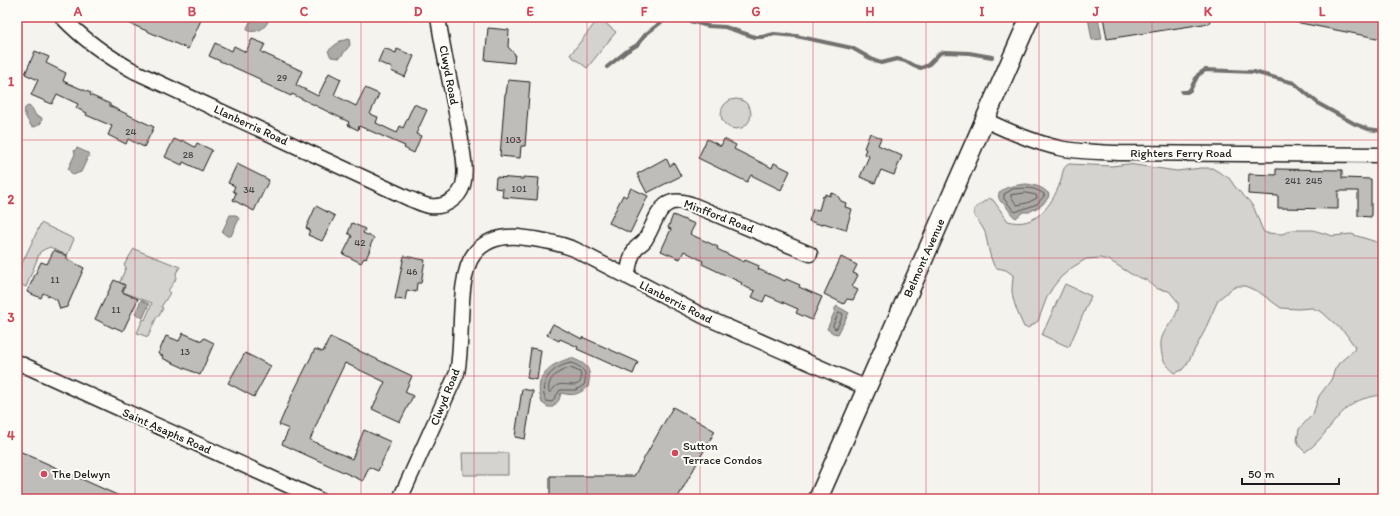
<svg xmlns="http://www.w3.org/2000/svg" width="1400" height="516" viewBox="0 0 1400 516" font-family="Itim,sans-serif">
<rect width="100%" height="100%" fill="#f4f3ee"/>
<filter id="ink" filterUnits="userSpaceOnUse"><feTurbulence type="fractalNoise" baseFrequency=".025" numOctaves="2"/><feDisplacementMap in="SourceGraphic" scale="8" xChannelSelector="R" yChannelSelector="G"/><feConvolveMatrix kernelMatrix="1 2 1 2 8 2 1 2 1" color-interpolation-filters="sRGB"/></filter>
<g filter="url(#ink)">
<path fill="#d4d3cf" stroke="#787876" d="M599 18 616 32 587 68 570 55Z
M721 114a15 15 0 1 1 30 0a15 15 0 1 1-30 0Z
M1069 164 1112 166 1128 164 1177 171 1201 168H1212L1229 178 1236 188 1249 201 1254 208 1263 231 1266 233 1282 234 1292 230H1313L1333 236 1351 234 1383 244V394C1374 397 1365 397 1356 402 1334 414 1325 440 1305 452L1300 447 1297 440 1299 429 1313 414 1319 396 1331 380 1335 369 1339 363 1354 350 1355 347 1346 334 1322 312 1312 308 1298 309 1281 308 1259 292 1245 286H1237L1230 290 1218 300 1204 332 1187 364 1182 370 1175 373C1165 364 1162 361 1161 347 1159 328 1181 319 1178 302L1169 291 1158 289 1146 280 1131 274 1109 260 1100 258 1086 259 1073 267 1061 277 1053 287 1047 297 1038 321 1028 328 1024 327C1019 316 1013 303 1012 291 1012 285 1013 281 1013 275L1006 270 997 268 994 266 990 255 985 232 981 225 974 216V209L986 200 989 198 993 200 1008 221C1035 229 1052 205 1060 183 1063 176 1061 168 1069 164Z
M41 223 74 239 67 256 50 247 45 249 40 252 26 287 17 283V274Z
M134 249 180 267 176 273C178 280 171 285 168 291L170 293 161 307 163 308 159 316H157L148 337 137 333 143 319 145 320 152 303 123 292 125 287 119 284 126 267 124 265Z
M1065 284 1091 296 1069 347 1042 335Z
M462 453H508V475H463Z"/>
<path fill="#abaaa6" stroke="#72716f" d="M258 17H270C266 28 259 33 248 31L247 28 250 22Z
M1088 17H1098L1102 39 1092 40Z
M349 39 350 45 340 58 331 57 328 51 340 41Z
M28 106 32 108 36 116 41 117 42 119 41 123 35 127 31 126C28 120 23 115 25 108Z
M77 148 88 153 89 155 81 172 73 175 68 169 75 154 74 151Z
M1026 184C1035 185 1043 187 1049 194L1048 198 1042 205 1029 212H1023L1016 218C1011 215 1009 210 1006 206 1005 204 1003 203 1001 202 990 187 1019 185 1026 184Z
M230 215H236L239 219 231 236H227L222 232Z
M141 300 149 304 143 318 135 314Z
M837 306 849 313 838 334 833 333 827 329 835 311V308Z
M571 358C588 364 592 369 588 387 577 395 574 396 561 393L559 400 553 407H548L542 403C533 377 547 365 571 358Z"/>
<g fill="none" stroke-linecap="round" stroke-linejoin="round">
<path stroke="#555553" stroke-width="1" d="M1026 188C1033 188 1038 190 1044 194V196L1037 204 1015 212 1004 199V194L1013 189Z
M1026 193 1036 195 1037 198 1027 203 1017 205 1011 197V195Z
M839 313H842L843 315 837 328 835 329 833 326Z
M571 363C583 367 588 372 584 385L576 390H560L552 402 546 401C537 382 553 366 571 363Z
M571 368 580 372C586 392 565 382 558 385 554 387 553 389 551 392H549C546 379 559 370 571 368Z"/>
<path stroke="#72716f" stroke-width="4" d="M607 67 627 51 637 45 646 34 664 20 679 18 708 26 725 27 755 37H762L774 34 796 36 852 48 875 61 881 63 897 59 905 61 914 66 921 68 928 65 940 53 945 52 969 53 992 57
M1182 92H1187L1190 90 1198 75 1205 70 1254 72 1294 83 1319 104 1355 124 1368 129 1383 131"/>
</g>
<path fill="#bebdba" stroke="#1c1c1c" d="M115 17H195L201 20 188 49Z
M1103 17H1209L1210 23 1107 39Z
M1295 17H1383L1382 39 1295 22Z
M488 28 509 30 508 47 515 54 514 63 485 60Z
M252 39 265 44 261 52 302 71 296 85 318 96 329 73 341 79 334 95 356 106 365 88 379 94 370 114 378 117 376 123 397 133 400 126 403 128 414 104 427 110 416 134 421 136 414 153 404 148 405 146 359 126 358 130 348 125 349 122 292 94 291 96 261 82 262 80 209 56 215 43 232 51 234 46 246 52Z
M384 48 396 53 397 49 414 56 405 77 391 71 392 68 378 62Z
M35 51 49 57 46 63 66 73 63 81 91 93 90 95 110 104V106L154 127 144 147 128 139 126 144 108 135 112 126 86 115 87 113 76 108 78 104 57 94 52 104 31 95 38 80 25 74Z
M508 80 530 82 525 146H521L520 158 500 156 505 94H506Z
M870 133 881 138 878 145 902 156 894 175 881 170 875 183 860 177 869 156 864 154 866 149 864 148Z
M174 139 181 142 182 140 195 147 197 143 212 150 202 171 183 162 182 165 165 157Z
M707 139 721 146 724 139 736 145 734 149 772 168 774 163 790 171 781 190 751 175 747 182 698 158Z
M666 158 670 166 674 163 681 176 647 193 637 174Z
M237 164 269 180 254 211 233 200 236 193 233 191 235 186 228 183Z
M1276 169 1342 170V178L1371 179V217L1358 216V191H1338V209L1278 208V196L1248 194 1249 174 1276 175Z
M496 177 523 179V177L539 178 537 200 502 197 503 189 495 188Z
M631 188 648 196 630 233 609 223 623 195 626 197Z
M831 193 837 195 841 201 846 203 845 207 852 209 846 230 823 223 822 225 809 221 813 209 819 210 823 196 825 197V194L830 196Z
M316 206 335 216 322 241 308 235 310 230 306 228Z
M673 215 695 224 690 234 718 247 717 249 744 262 745 260 759 266 758 269 785 281 786 279 800 285 799 287 822 297 812 320 796 313 798 309 773 298 766 295 763 302 752 297 755 291 741 285 742 283 702 264 703 261 684 251 680 259 661 251 671 229 668 228Z
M352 223 365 229 363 233 374 238 370 246 371 247 366 259 364 258 361 263 343 254 352 236 348 233Z
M54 250 67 256V259L84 268 67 307 60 309 57 300 43 293 41 298 27 292 41 262 47 264Z
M404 256 425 260 421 283H417L416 292 407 290 405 300 395 299Z
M841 257 857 265 853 273 858 275 852 287 858 290 853 300 847 299 844 304 824 294Z
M114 280 125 285 122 292 138 299 123 331 114 327 113 328 95 319Z
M553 324 582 339V337L638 362 633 374 577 349 578 347 560 339 559 341 547 335Z
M183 333 202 341 204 338 214 343 200 375 162 358 163 356 158 354 166 336 179 341Z
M330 337 412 376 405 392 413 396 400 422 372 409 385 382 345 363 323 409 310 440 352 459 364 430 391 442 378 471 369 467 363 481 282 444 289 429 279 425 292 395 315 349 323 352Z
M531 348 541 350 537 380 527 378Z
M245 353 271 366 254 397 228 383Z
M522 389 533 391 525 439 515 437Z
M673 407 715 431 677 499H550V476H634Z
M17 450 126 499H17Z"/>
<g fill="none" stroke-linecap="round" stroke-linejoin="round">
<defs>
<path id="minor" d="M62 17C84 40 108 57 136 72L410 199C416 201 423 205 430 206 444 208 459 199 463 185 467 171 463 154 461 140 454 98 444 58 438 17
M985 120C1010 132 1037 144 1064 149 1082 152 1100 152 1118 153L1383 155
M627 277C629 267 630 256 636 248 639 245 643 243 645 240 658 219 659 193 691 204L810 254
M17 362 318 499
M400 499 457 373C464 342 456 277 474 254 485 240 502 236 518 237 538 239 556 242 574 249L705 317 867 388"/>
<path id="major" d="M818 499 1030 17"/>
</defs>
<use href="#minor" stroke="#1c1c1c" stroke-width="17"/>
<use href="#major" stroke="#1c1c1c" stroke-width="21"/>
<use href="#minor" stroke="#fdfcf7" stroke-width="14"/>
<use href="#major" stroke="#fdfcf7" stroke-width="18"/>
</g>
</g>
<path fill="none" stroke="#d1495b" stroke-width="1" stroke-opacity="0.55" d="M135 17V499M248 17V499M361 17V499M474 17V499M587 17V499M700 17V499M813 17V499M926 17V499M1039 17V499M1152 17V499M1265 17V499M17 140H1383M17 258H1383M17 376H1383"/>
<g fill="#d1495b" stroke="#fdfcf7" stroke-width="1.5">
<circle cx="675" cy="453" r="4"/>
<circle cx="44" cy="474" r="4"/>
</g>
<g text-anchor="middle" stroke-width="4" stroke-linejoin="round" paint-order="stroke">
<g font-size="10" fill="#444">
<text x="282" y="81">29</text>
<text x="131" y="135">24</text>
<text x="513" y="143">103</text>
<text x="188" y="158">28</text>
<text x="1293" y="184">241</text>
<text x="1314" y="184">245</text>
<text x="519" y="192">101</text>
<text x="249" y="193">34</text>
<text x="360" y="246">42</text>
<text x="412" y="275">46</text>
<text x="55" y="283">11</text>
<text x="116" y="313">11</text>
<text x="185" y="355">13</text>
</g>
<g font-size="12" fill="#1c1c1c" stroke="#fdfcf7">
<text transform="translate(449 75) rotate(79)" y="4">Clwyd Road</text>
<text transform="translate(251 125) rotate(25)" y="4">Llanberris Road</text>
<text x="1181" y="157">Righters Ferry Road</text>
<text transform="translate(719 216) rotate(21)" y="4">Minfford Road</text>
<text transform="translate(924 258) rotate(-66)" y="4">Belmont Avenue</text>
<text transform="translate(676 302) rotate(27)" y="4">Llanberris Road</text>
<text transform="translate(445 397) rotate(-68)" y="4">Clwyd Road</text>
<text transform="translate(167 431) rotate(24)" y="4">Saint Asaphs Road</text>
</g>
<g font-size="12" fill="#1c1c1c" stroke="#fdfcf7" text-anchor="start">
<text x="683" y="450">Sutton<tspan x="683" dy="14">Terrace Condos</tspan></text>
<text x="52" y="478">The Delwyn</text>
</g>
</g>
<rect width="1400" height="516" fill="none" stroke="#fdfcf7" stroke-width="44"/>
<path d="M1242 478v6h97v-6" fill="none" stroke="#1c1c1c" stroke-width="2"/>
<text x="1248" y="478" font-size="12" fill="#1c1c1c" stroke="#fdfcf7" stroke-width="3" paint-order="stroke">50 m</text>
<rect x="22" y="22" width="1356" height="472" fill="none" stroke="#d1495b" stroke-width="1.5"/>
<g font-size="13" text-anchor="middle" font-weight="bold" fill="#d1495b">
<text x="78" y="16">A</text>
<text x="192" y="16">B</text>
<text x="304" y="16">C</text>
<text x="418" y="16">D</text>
<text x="530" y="16">E</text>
<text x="644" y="16">F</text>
<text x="756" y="16">G</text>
<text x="870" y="16">H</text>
<text x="982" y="16">I</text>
<text x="1096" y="16">J</text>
<text x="1208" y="16">K</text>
<text x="1322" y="16">L</text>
<text x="11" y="86">1</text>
<text x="11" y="204">2</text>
<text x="11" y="322">3</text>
<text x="11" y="440">4</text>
</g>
</svg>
